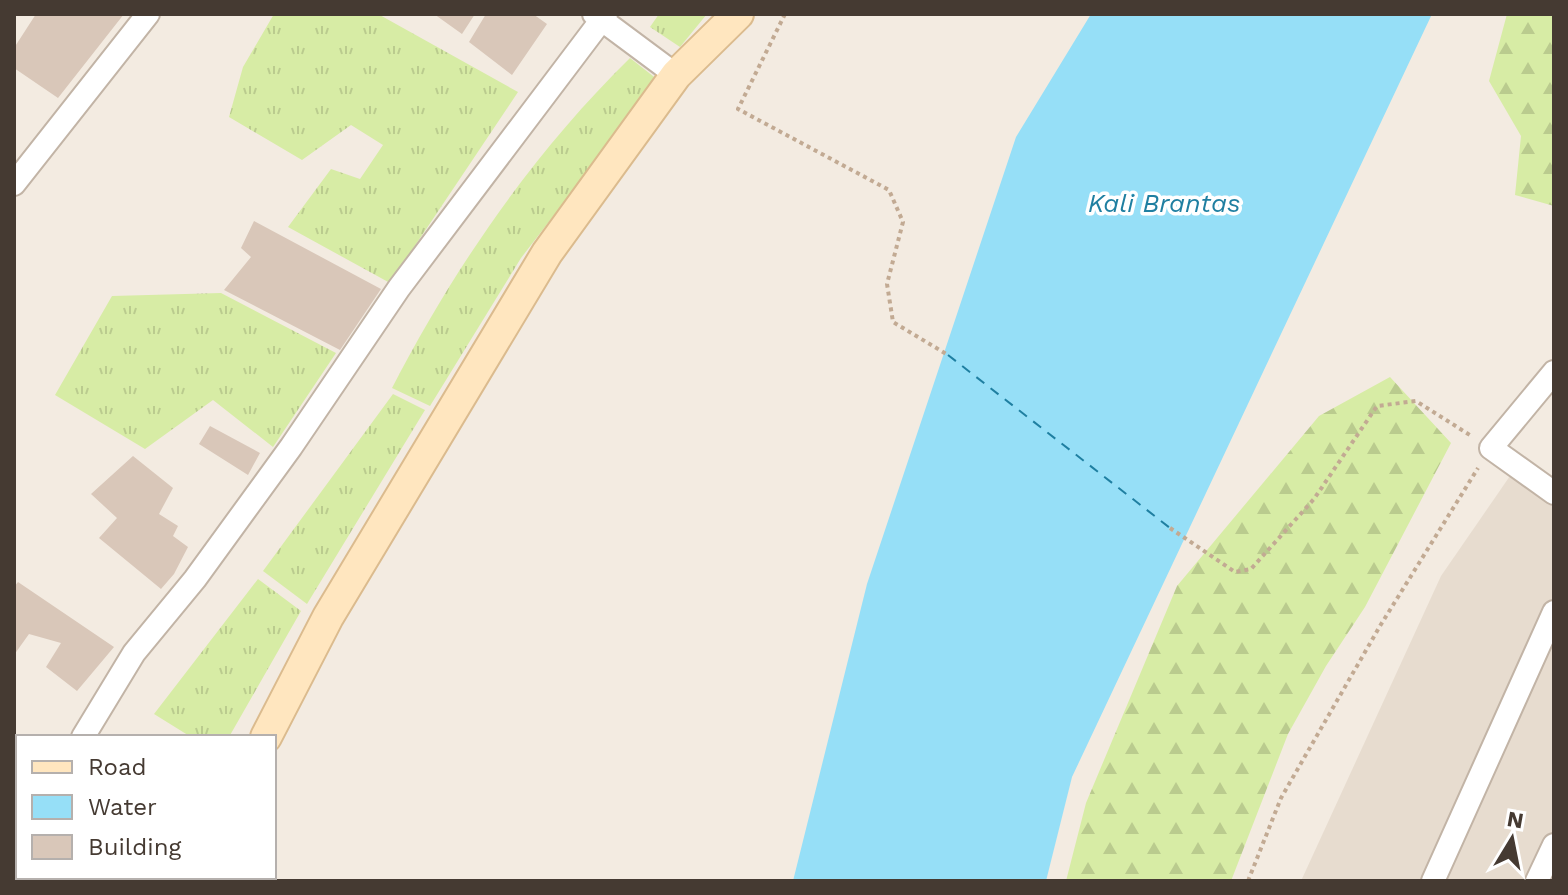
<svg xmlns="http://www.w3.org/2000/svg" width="1568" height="895" viewBox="0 0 1568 895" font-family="'Work Sans',sans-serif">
<defs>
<pattern id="grass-tufts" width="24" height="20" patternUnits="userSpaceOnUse" patternTransform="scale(2)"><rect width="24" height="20" fill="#d7eca5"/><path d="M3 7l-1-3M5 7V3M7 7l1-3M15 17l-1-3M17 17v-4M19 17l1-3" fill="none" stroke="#bacb8e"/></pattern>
<pattern id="forest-firs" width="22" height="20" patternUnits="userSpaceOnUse" patternTransform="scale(2)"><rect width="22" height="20" fill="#d7eca5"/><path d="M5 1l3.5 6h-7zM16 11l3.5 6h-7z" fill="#bacb8e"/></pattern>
</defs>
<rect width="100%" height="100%" fill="#f3ebe1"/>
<path fill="#e7dccf" d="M1521 460 1554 489V881H1301L1441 576Z"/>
<path fill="url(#grass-tufts)" d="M274 14H378L518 92 390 283 288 227 331 169 360 179 383 145 351 125 302 160 229 117 243 67Z
M659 14H707L680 47 650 27Z
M630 58 658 80 521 258 430 406 392 388C454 268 533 153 630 58Z
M221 293 336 353 273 447 213 400 145 449 55 395 112 296Z
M393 394 425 410 307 604 263 571Z
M258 579 301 611 229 737H191L154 714Z
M44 877H148L145 881H41Z"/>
<path fill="url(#forest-firs)" d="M1507 14H1554V206L1515 195 1521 136 1489 81Z
M1390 377 1451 443 1365 607 1326 666 1288 734 1231 881H1066L1086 803 1177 586 1319 416Z"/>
<path fill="#96dff7" d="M1091 14H1432L1072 777 1046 881H793L867 584 1016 137Z"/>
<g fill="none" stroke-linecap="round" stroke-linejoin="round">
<path stroke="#1f7fa1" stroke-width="2" stroke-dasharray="10 8" stroke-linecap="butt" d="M948 355 1170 528"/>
</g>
<path fill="#d9c7b9" d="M36 14H124L58 98 14 68V48Z
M434 14H475L462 34Z
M486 14H533L547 24 512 75 469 42Z
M254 221 381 289 340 350 224 290 251 257 241 248Z
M210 426 260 453 248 475 199 444Z
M133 456 173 488 159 514 178 526 173 536 188 547 174 574 161 589 99 538 117 518 91 494Z
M18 582 114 647 77 691 46 667 61 643 29 634 14 655V587Z"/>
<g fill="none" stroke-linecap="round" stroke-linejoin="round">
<defs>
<path id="street" d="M594 14 676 75
M14 184 148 14
M1554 372 1491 448 1554 493
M83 737 134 653 195 579 291 447 399 288 606 14
M14 838 18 833
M1433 881 1554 612
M1537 881 1554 845"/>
<path id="secondary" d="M266 737 328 617 547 253 676 75 738 14
M180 881 183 877"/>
</defs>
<use href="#street" stroke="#c2b4a6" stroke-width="26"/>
<use href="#secondary" stroke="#dbbb8e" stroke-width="34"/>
<path stroke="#c2aa93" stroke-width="4" stroke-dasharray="4 4" stroke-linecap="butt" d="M785 14 738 109 889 190 903 222 887 284 893 322 948 355
M1170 528 1235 572 1251 569 1314 499 1377 406 1416 401 1473 437
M1248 881 1281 798 1380 626 1478 468"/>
<use href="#street" stroke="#fff" stroke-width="22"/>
<use href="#secondary" stroke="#ffe6bf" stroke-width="30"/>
</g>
<g text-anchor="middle" stroke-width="7" stroke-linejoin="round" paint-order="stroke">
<g font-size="26" font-style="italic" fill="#1f7fa1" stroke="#fff">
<text x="1164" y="212">Kali Brantas</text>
</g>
</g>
<rect width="1568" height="895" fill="none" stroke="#453a32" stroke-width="32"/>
<rect x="16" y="735" width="260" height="144" fill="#ffffff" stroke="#b5b0ad" stroke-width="2"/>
<rect x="32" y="761" width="40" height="12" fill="#ffe6bf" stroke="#b5b0ad" stroke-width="2"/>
<text x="88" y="775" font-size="24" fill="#453a32">Road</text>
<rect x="32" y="795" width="40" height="24" fill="#96dff7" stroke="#b5b0ad" stroke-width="2"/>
<text x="88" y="815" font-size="24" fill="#453a32">Water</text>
<rect x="32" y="835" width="40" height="24" fill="#d9c7b9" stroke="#b5b0ad" stroke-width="2"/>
<text x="88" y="855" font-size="24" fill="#453a32">Building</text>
<g transform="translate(1512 839) rotate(10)" stroke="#ffffff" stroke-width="6" paint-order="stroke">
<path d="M0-6L14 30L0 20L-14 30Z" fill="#453a32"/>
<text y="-12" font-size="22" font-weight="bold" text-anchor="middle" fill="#453a32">N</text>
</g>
</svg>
